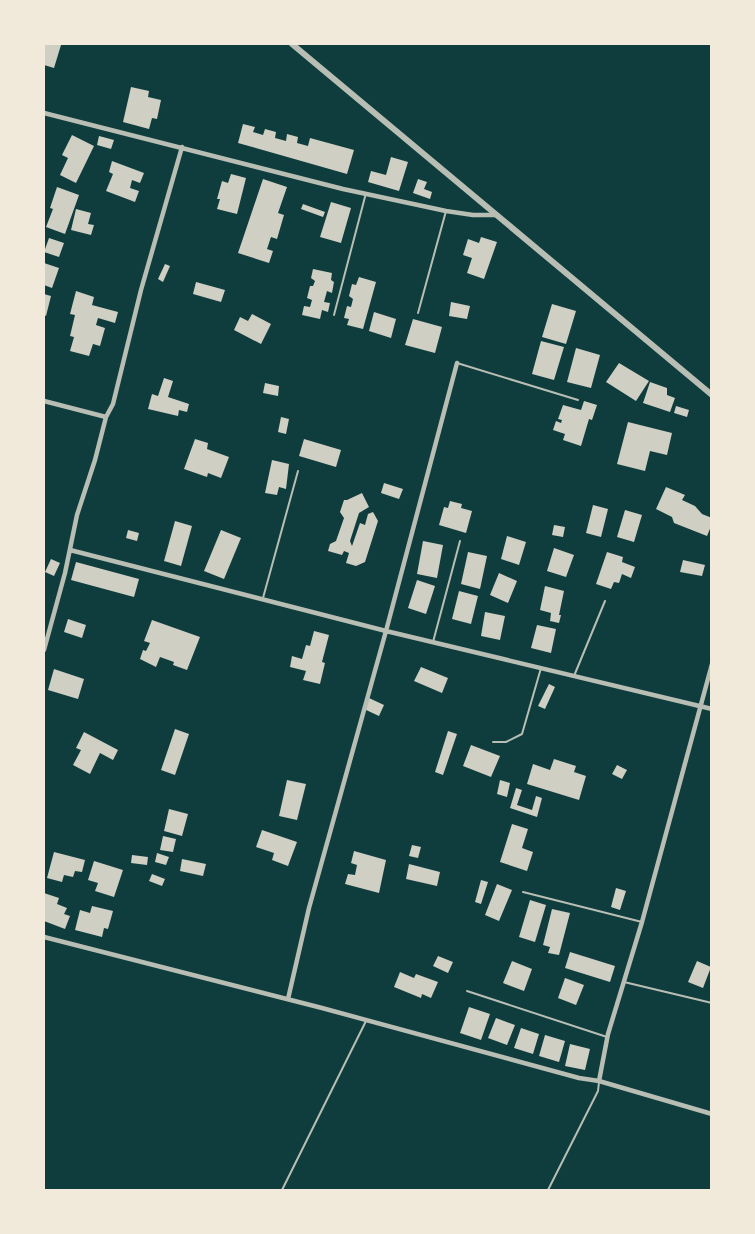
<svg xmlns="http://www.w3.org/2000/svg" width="755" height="1234" viewBox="0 0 755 1234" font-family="'Roboto Condensed',sans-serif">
<rect width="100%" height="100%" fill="#0f3d3e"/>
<path fill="#cfcfc3" d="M44 44 61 45 54 68 44 65Z
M131 87 149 91 148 97 161 100 157 119 152 118 149 129 123 122Z
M243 124 255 127 253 132 263 135 265 129 276 132 275 138 286 141 287 134 298 137 297 143 308 146 310 138 354 150 347 174 238 143Z
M72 135 94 146 76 183 60 175 68 158 62 155Z
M99 136 114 140 111 149 97 145Z
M391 157 408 162 399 191 368 182 371 171 386 175Z
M112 161 144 173 140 183 132 180 130 188 139 191 135 202 106 191 113 174 109 172Z
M231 174 246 178 237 214 217 209 220 199H217L222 181 228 183Z
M263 179 287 187 278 213 284 215 277 239 271 237 267 249 273 251 269 263 238 253Z
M418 179 427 182 424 189 432 192 430 199 413 193Z
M57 187 79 195 65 234 46 227 53 209 50 208Z
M331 202 351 208 341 243 320 237Z
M303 204 325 212 323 217 301 209Z
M76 209 91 213 88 224 94 225 91 235 71 230Z
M481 237 497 242 484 279 467 273 472 258 463 255 468 239 479 243Z
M49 238 64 243 59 257 44 252Z
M44 263 59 268 52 288 44 285Z
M165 264 170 266 163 282 158 279Z
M313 269 332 273 331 280 334 282 332 293 327 291 324 302 330 303 328 312 322 310 320 319 302 315 304 306 310 307 312 300 307 298 310 286H313L315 281 311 278Z
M359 277 376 282 363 329 347 325 349 319 344 318 347 306 351 307 353 299 349 296 352 284 356 285Z
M196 282 225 290 221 302 193 294Z
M76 291 94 297 92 305 118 312 115 323 98 318 96 325 105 328 100 346 93 344 89 356 70 351 74 337 70 336 75 315 70 314Z
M44 294 51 296 46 316 44 315Z
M451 302 470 306 467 319 449 316Z
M552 304 576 311 566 344 542 337Z
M374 312 396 319 391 338 369 331Z
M252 314 271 324 261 344 234 330 240 317 248 321Z
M413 319 442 327 435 353 405 345Z
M541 341 564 347 554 380 532 374Z
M576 348 600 355 591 388 567 382Z
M619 363 649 381 636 401 606 382Z
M164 378 173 381 168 397 189 404 187 412 179 410 178 416 148 409 152 394 158 396Z
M650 382 667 388V395L675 398 670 412 643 403Z
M265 383 279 386 278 396 263 393Z
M584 401 597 405 592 420 589 419 581 446 563 440 565 434 553 430 556 421 561 423 562 420 558 419 563 405 581 410Z
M676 406 689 410 687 417 674 413Z
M281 417 289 419 286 434 278 432Z
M628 422 672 433 667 455 650 451 645 471 617 464Z
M195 439 208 443 207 449 229 457 221 478 208 473 207 477 184 469Z
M304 439 341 450 336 467 299 456Z
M272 460 289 464 286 489 279 487 277 495 265 493Z
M384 483 403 489 399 499 381 493Z
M666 487 685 495 682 500 695 506 702 514 712 518V524L707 536 674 523 672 517 656 509Z
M362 493 369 507 359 513 350 541 352 546 360 523 365 525 368 514 373 512 378 521 365 562 356 566 346 563 349 553 344 551 342 555 328 551 330 544 336 541 344 518 340 512 344 500H347Z
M450 501 462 504 461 508 472 511 466 533 439 525 444 507 448 508Z
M593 505 608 509 601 537 586 533Z
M625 510 642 515 634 542 617 537Z
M175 521 192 526 181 566 164 561Z
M554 525 565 527 563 537 552 535Z
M128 530 139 533 137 541 126 538Z
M221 530 241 538 224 579 204 571Z
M507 536 526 542 519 565 501 559Z
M423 541 443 545 437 578 417 574Z
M554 548 574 555 566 577 547 571Z
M468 552 487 556 480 589 461 584Z
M607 552 623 557 622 562 635 567 631 578 622 574 619 583 614 582 611 589 596 584Z
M51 559 60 563 54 576 45 572Z
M683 560 705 565 702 576 680 572Z
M76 562 139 579 134 597 71 580Z
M499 573 517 581 508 603 490 595Z
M417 580 435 586 426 614 408 608Z
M545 586 564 591 559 615H561L559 623 550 621 551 613 540 610Z
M459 591 478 596 471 624 452 619Z
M485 612 505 616 500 640 481 636Z
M68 619 86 625 82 638 64 632Z
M152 620 200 637 187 670 173 665 174 662 160 657 156 667 140 659 143 650 146 651 150 643 144 641Z
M537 625 556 629 551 653 531 648Z
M314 631 329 635 322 662 325 663 320 684 303 680 306 671 290 667 292 656 302 659 306 645 310 646Z
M421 667 448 678 442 693 414 681Z
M54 669 84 679 78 699 48 690Z
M549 684 555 687 545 709 538 706Z
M369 698 384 705 379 716 364 709Z
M175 729 189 734 175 775 161 770Z
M448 731 457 734 443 775 435 772Z
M84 732 118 750 113 760 100 753 90 774 73 765 81 750 76 748Z
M471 745 500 756 491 777 463 766Z
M554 759 576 766 574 772 586 776 579 800 527 784 533 764 550 770Z
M617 765 627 770 622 779 612 774Z
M287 780 306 784 297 820 279 816Z
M500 780 510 783 507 797 497 794Z
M516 788 522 790 517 805 532 810 536 796 542 798 537 817 510 808Z
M169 809 188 814 182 836 164 831Z
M512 824 528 829 522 848 533 852 527 871 500 862Z
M262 830 297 842 288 866 272 860 274 853 256 847Z
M163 836 176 839 173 852 160 850Z
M412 845 421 847 418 858 409 856Z
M354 851 386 860 379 893 345 884 348 874 355 875 357 865 351 863Z
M54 852 85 860 82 872 75 871 73 877 64 875 62 882 47 878Z
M157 853 169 857 166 865 155 862Z
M132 855 148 857 147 865 131 863Z
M182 859 206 864 203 876 180 871Z
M94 861 123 870 114 897 95 891 98 883 88 880Z
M409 864 440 872 437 886 406 879Z
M152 874 165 879 162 886 149 881Z
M481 880 488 882 481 904 475 902Z
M497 884 512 890 499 921 485 915Z
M616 888 626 891 620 910 611 907Z
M44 893 59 898 57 904 67 908 64 914 70 916 65 929 44 921Z
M530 900 546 905 535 942 519 937Z
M92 906 113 911 108 929 104 928 102 937 75 930 80 910 90 913Z
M552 909 570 913 559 955 548 953 550 947 543 945Z
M570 952 615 966 610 982 565 968Z
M438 956 453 962 448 973 433 966Z
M512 961 532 969 524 991 503 983Z
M697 961 711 967 703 988 688 982Z
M400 972 414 978 416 974 438 982 431 998 422 994 421 998 394 987Z
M565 978 584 985 576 1005 558 998Z
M469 1007 490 1014 481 1040 460 1033Z
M496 1018 515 1025 507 1045 488 1038Z
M521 1028 539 1034 533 1054 514 1048Z
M545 1035 565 1041 559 1062 539 1056Z
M570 1044 590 1049 585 1070 565 1066Z"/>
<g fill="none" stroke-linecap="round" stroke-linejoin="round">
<path stroke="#b8beb3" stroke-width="2" d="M418 313 446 211
M334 315 366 193
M457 363 578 400
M263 598 298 471
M433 642 460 541
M574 676 605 601
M493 742H506L522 734 541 668
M523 892 642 922
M624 982 712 1003
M467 991 607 1037
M282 1190 366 1021
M548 1190 598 1091 599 1082"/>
<path stroke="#b8beb3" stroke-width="4.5" d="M44 113 343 189 446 211 473 215H495
M44 401 106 417
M70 550 386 631 712 709
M44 650 65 573 77 515 95 460 106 417 113 404 141 290 182 147
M44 937 322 1008 579 1078 599 1081 608 1034 642 922 712 664
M288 999 309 908 386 631 457 363
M599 1081 712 1114"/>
<path stroke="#b8beb3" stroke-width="6" d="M292 44 712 395"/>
</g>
<rect width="755" height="1234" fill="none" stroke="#f1e9da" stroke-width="90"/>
</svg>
